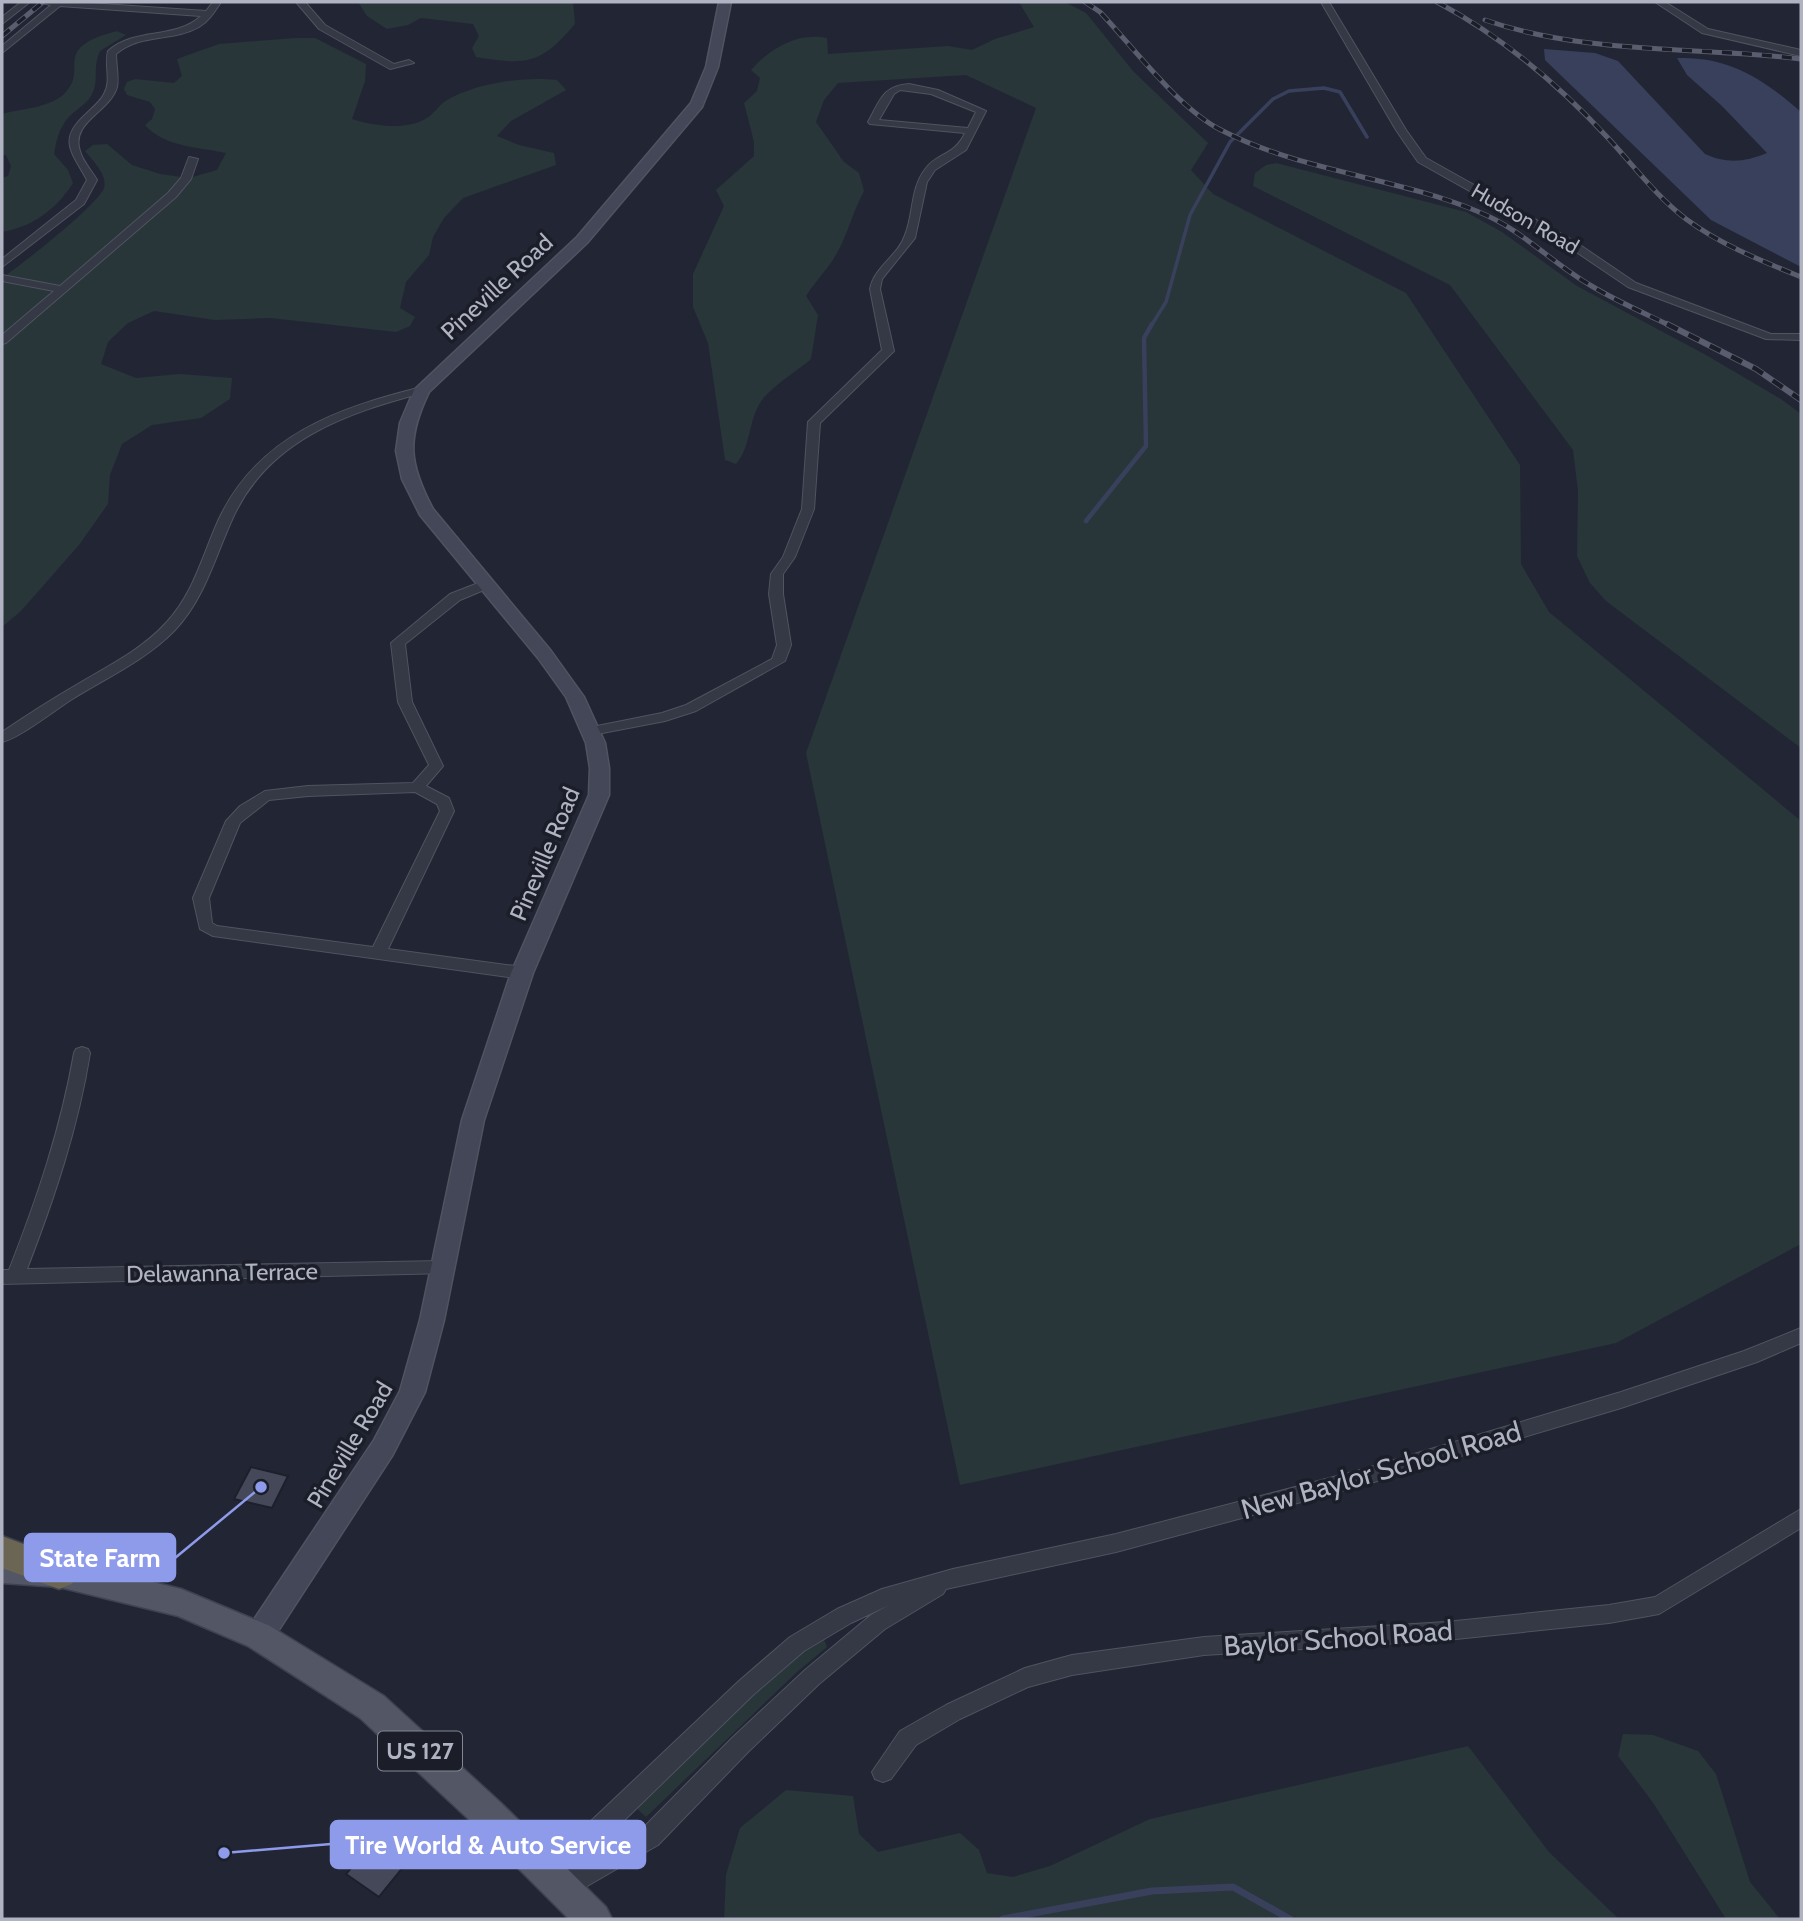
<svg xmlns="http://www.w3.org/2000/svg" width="1803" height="1921" viewBox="0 0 1803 1921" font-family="Cabin,sans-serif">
<rect width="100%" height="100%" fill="#222634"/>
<path fill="#283539" d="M358 2H573L575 24C540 65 527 65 476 57L472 48 479 36 473 24 421 18 408 25 387 29 367 16Z
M1019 2H1065L1086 13 1133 71 1208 143 1191 170 1213 194 1406 293 1520 465 1521 564 1549 612 1801 821V1244L1616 1343 960 1485 806 753 1036 108 966 75 838 83 824 100 816 122 844 162 859 173 864 191C853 211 849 231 838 251 830 267 816 280 806 296L818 315 811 359C797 371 769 388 760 403 748 422 751 447 736 464L725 460 708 343 693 307V274L724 206 716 190 754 156V142L744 103 757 91 760 78 751 70C770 48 798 32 827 38L828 54 948 46 972 50 995 39 1034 27Z
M117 31 126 35 100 51C93 66 98 76 94 89 91 102 76 109 68 118 59 128 56 142 54 154L68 170 73 183C57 209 32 227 2 232V178L8 176 11 166 6 155H2V114C22 108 47 109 64 94 91 69 48 49 117 31Z
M295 38H315L366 64 365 81 352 119C374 126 406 131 427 118 434 114 439 105 447 100 476 83 525 76 557 80L566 90 511 121 497 136 519 145 554 153 556 165 463 198 444 218 433 237 429 255 406 282 400 308 415 317 410 326 396 332 271 318 215 320 154 311 128 323 108 342 101 364 136 378 180 374 232 378 230 399 201 418 152 425 122 444 110 475 108 504 79 545 21 611 2 627V278C20 266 98 205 104 188 108 175 93 161 85 151L93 145 107 144 132 165 160 174 189 178 217 170 226 153C198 147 164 147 145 125L152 119 155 109 150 102 127 95 124 89 127 82 135 79 174 83 182 76 177 59 219 44Z
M1276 163 1466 212 1502 232 1577 286 1706 355 1781 399 1801 414V748L1606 601 1590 583 1577 556 1578 491 1573 450 1450 285 1253 186 1255 173 1266 165Z
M823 1637 827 1647 797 1672 646 1817 635 1807 777 1671Z
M1623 1734 1653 1735 1698 1751 1716 1774 1750 1882 1780 1919H1726L1654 1804 1618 1756Z
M1468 1746 1549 1852 1619 1919H724L726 1875 740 1828 786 1790 853 1796 859 1834 878 1852 960 1833 979 1850 987 1873 1013 1877 1050 1866 1150 1819Z"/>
<path fill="#39405c" d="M1544 49 1595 53 1618 61 1705 154C1727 164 1745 162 1767 153L1722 106 1687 75 1677 58C1728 56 1764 79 1801 112V267L1711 220 1545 60Z"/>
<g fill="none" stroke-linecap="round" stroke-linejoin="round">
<path stroke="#39405c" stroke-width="3.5" d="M1151 326 1166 302 1190 215 1230 142 1273 99 1289 91 1324 88 1340 92 1367 137"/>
<path stroke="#39405c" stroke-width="4.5" d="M1086 521 1146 446 1144 338 1152 324"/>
<path stroke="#39405c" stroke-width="7" d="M1003 1919 1152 1891 1233 1887 1290 1919"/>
</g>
<path fill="#444859" stroke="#1d202c" stroke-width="2" d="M251 1467 288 1476 272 1508 234 1499Z
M377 1837 409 1860 379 1897 346 1874Z"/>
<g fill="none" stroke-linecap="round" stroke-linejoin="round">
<defs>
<path id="street" d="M21 2H30L2 24V17Z
M37 2H74L206 11 213 2H221C215 11 209 21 199 27 173 42 140 33 116 54 116 64 119 77 117 87 110 112 70 122 80 151 83 162 92 171 97 180L84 204 2 267V259L76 200 87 180C72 152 57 140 86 114 92 108 100 102 104 94 112 80 104 65 108 51 135 27 175 40 201 16L60 6 2 53V46L51 5Z
M296 2H305L325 25 394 64 409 60 414 63 390 69 319 29Z
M1321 2H1329L1406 130 1426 158 1574 241 1636 283 1771 334H1801V340L1766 339 1628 287 1566 245 1418 162 1396 130Z
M1655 2H1665L1708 29 1801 50V56L1702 33Z
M909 84 938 90 986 111 966 150 935 170 927 182 915 238 882 279 880 289 894 351 820 423 814 509 795 557 783 574V594L791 645 785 661 696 711 665 721 592 735 587 734 585 731 587 728 662 713 686 705 772 659 777 645 769 594 771 574 783 557 802 509 808 422 882 350 870 289C874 267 898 256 905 235 914 213 910 188 926 168 939 152 954 156 965 133L870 124 868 122C880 101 882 86 909 84ZM900 90 931 94 976 112 968 128 879 120 894 94Z
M189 157 198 159 191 179 176 197 6 343 2 344V335L54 291 2 281V275L60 286 168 193 181 178Z
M422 387 426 388V392C346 413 266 440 231 522 214 560 204 599 175 630 147 659 108 677 74 698 56 709 20 738 2 742V732C27 715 52 699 78 684 108 666 141 650 165 624 193 595 202 557 218 521 257 436 337 408 422 387Z
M486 580 493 584 491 587 460 600 405 644 412 702 443 766 426 786 449 798 454 811 388 949 522 967 528 969 530 973 528 977 522 979 213 936 200 929 193 898 226 821 240 806 265 791 308 786 413 783 429 765 398 702 391 643 450 594ZM415 792 437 804 440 811 373 947 217 926 212 923 209 898 240 823 269 800 308 796Z
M82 1047 88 1049 90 1053C78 1128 54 1199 27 1269L442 1261 448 1263 451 1268 448 1273 2 1284V1270H9C37 1199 61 1128 74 1053L76 1049Z
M1801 1328V1343L1757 1362 1621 1408 1364 1485 1116 1552 946 1589 943 1594 885 1629 819 1684 748 1752 658 1845 570 1896 562 1899 554 1896 551 1888 554 1880 592 1820 739 1681 790 1637 837 1609 882 1589 953 1569 1116 1534 1364 1469 1621 1392 1744 1351ZM889 1605 871 1615 805 1670 732 1738 642 1829 594 1857 608 1836 753 1695 804 1651 851 1623Z
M1801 1509V1528L1659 1614 1609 1623 1446 1640 1204 1655 1072 1675 1028 1687 960 1719 916 1745 891 1779 883 1782 875 1779 872 1772 900 1731 946 1705 1025 1668 1072 1655 1204 1637 1446 1622 1609 1605 1655 1597Z"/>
<path id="secondary" d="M719 2H731L718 67 702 107 587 243 429 392C406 439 409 464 433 509L551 651 584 697 605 743 609 768V795L533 973 484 1120 444 1320 425 1392 392 1456 269 1645 259 1649 249 1645 245 1636 249 1627 374 1440 400 1391 420 1320 462 1120 511 973 589 795 590 768 586 743 566 697 538 658 420 515 402 479 396 451 400 423 414 390 577 237 691 103 706 67Z"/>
<path id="primary" d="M2 1555 59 1559 181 1589 270 1626 384 1696 501 1803 606 1907 612 1919H569L477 1827 360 1718 248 1646 178 1616 59 1587 2 1583Z"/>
<path id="highway" d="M2 1536 72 1562 77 1573 72 1584 59 1589 2 1568Z"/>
</defs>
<use href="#street" stroke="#505360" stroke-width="2"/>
<use href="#secondary" stroke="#505360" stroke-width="3"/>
<use href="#primary" stroke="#3f424f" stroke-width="3"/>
<use href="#highway" stroke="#3d404d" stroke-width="3"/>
<use href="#street" fill="#353845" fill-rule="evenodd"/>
<use href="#secondary" fill="#444757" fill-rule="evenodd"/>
<use href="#primary" fill="#535765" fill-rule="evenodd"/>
<use href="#highway" fill="#6a6653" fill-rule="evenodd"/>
<defs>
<path id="rail-far1" d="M1085 2 1100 12C1134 48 1178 108 1221 130 1302 172 1396 177 1479 212 1521 229 1552 263 1590 285 1616 301 1644 313 1671 326
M1437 2C1503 37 1558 84 1608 138 1634 166 1656 196 1686 219 1721 245 1762 261 1801 277
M1485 20C1586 55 1696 46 1801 59
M2 36 43 2"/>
<path id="rail" d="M1667 324 1756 369 1801 400"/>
</defs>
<use href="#rail-far1" stroke="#5a5d6e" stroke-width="5"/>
<use href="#rail" stroke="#5a5d6e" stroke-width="6"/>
<use href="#rail-far1" stroke="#1b1e29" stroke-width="3.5" stroke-dasharray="10" stroke-linecap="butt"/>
<use href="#rail" stroke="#1b1e29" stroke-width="4.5" stroke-dasharray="12" stroke-linecap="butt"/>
</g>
<g text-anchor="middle" stroke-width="7" stroke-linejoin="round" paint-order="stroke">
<g font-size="21" fill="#b0b3c2" stroke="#1b1e29">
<text transform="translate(1525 219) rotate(30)" y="7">Hudson Road</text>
</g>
<rect fill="#1b1e29" stroke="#838694" stroke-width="2" x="378" y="1731.5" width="84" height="39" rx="5"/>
<g font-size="23" font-weight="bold" fill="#b0b3c2">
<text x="420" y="1759">US 127</text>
</g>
<g font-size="24" fill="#b0b3c2" stroke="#1b1e29">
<text transform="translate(497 287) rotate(-43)" y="8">Pineville Road</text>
<text transform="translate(545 854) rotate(-67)" y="8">Pineville Road</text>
<text transform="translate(222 1273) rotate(-1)" y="8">Delawanna Terrace</text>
<text transform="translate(350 1445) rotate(-59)" y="8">Pineville Road</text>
</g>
<g font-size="28" fill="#b0b3c2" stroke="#1b1e29">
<text transform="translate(1381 1470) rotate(-16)" y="10">New Baylor School Road</text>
<text transform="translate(1338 1638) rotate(-4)" y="10">Baylor School Road</text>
</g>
</g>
<path fill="none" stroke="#8d9bea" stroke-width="2.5" d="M261 1487L175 1558M224 1853L331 1844"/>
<g fill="#8d9bea" stroke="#1b1e29" stroke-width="2.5">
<circle cx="261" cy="1487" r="7"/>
<circle cx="224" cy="1853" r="7"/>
</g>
<g fill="#8d9bea" stroke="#8d9bea" stroke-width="2.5">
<rect x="25" y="1534" width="150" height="47" rx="7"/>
<rect x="331" y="1821" width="314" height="47" rx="7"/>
</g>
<g font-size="26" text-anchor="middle" font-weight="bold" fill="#fff">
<text x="100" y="1567">State Farm</text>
<text x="488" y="1854">Tire World &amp; Auto Service</text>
</g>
<rect width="1803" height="1921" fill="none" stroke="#b0b3c2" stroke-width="7"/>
</svg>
